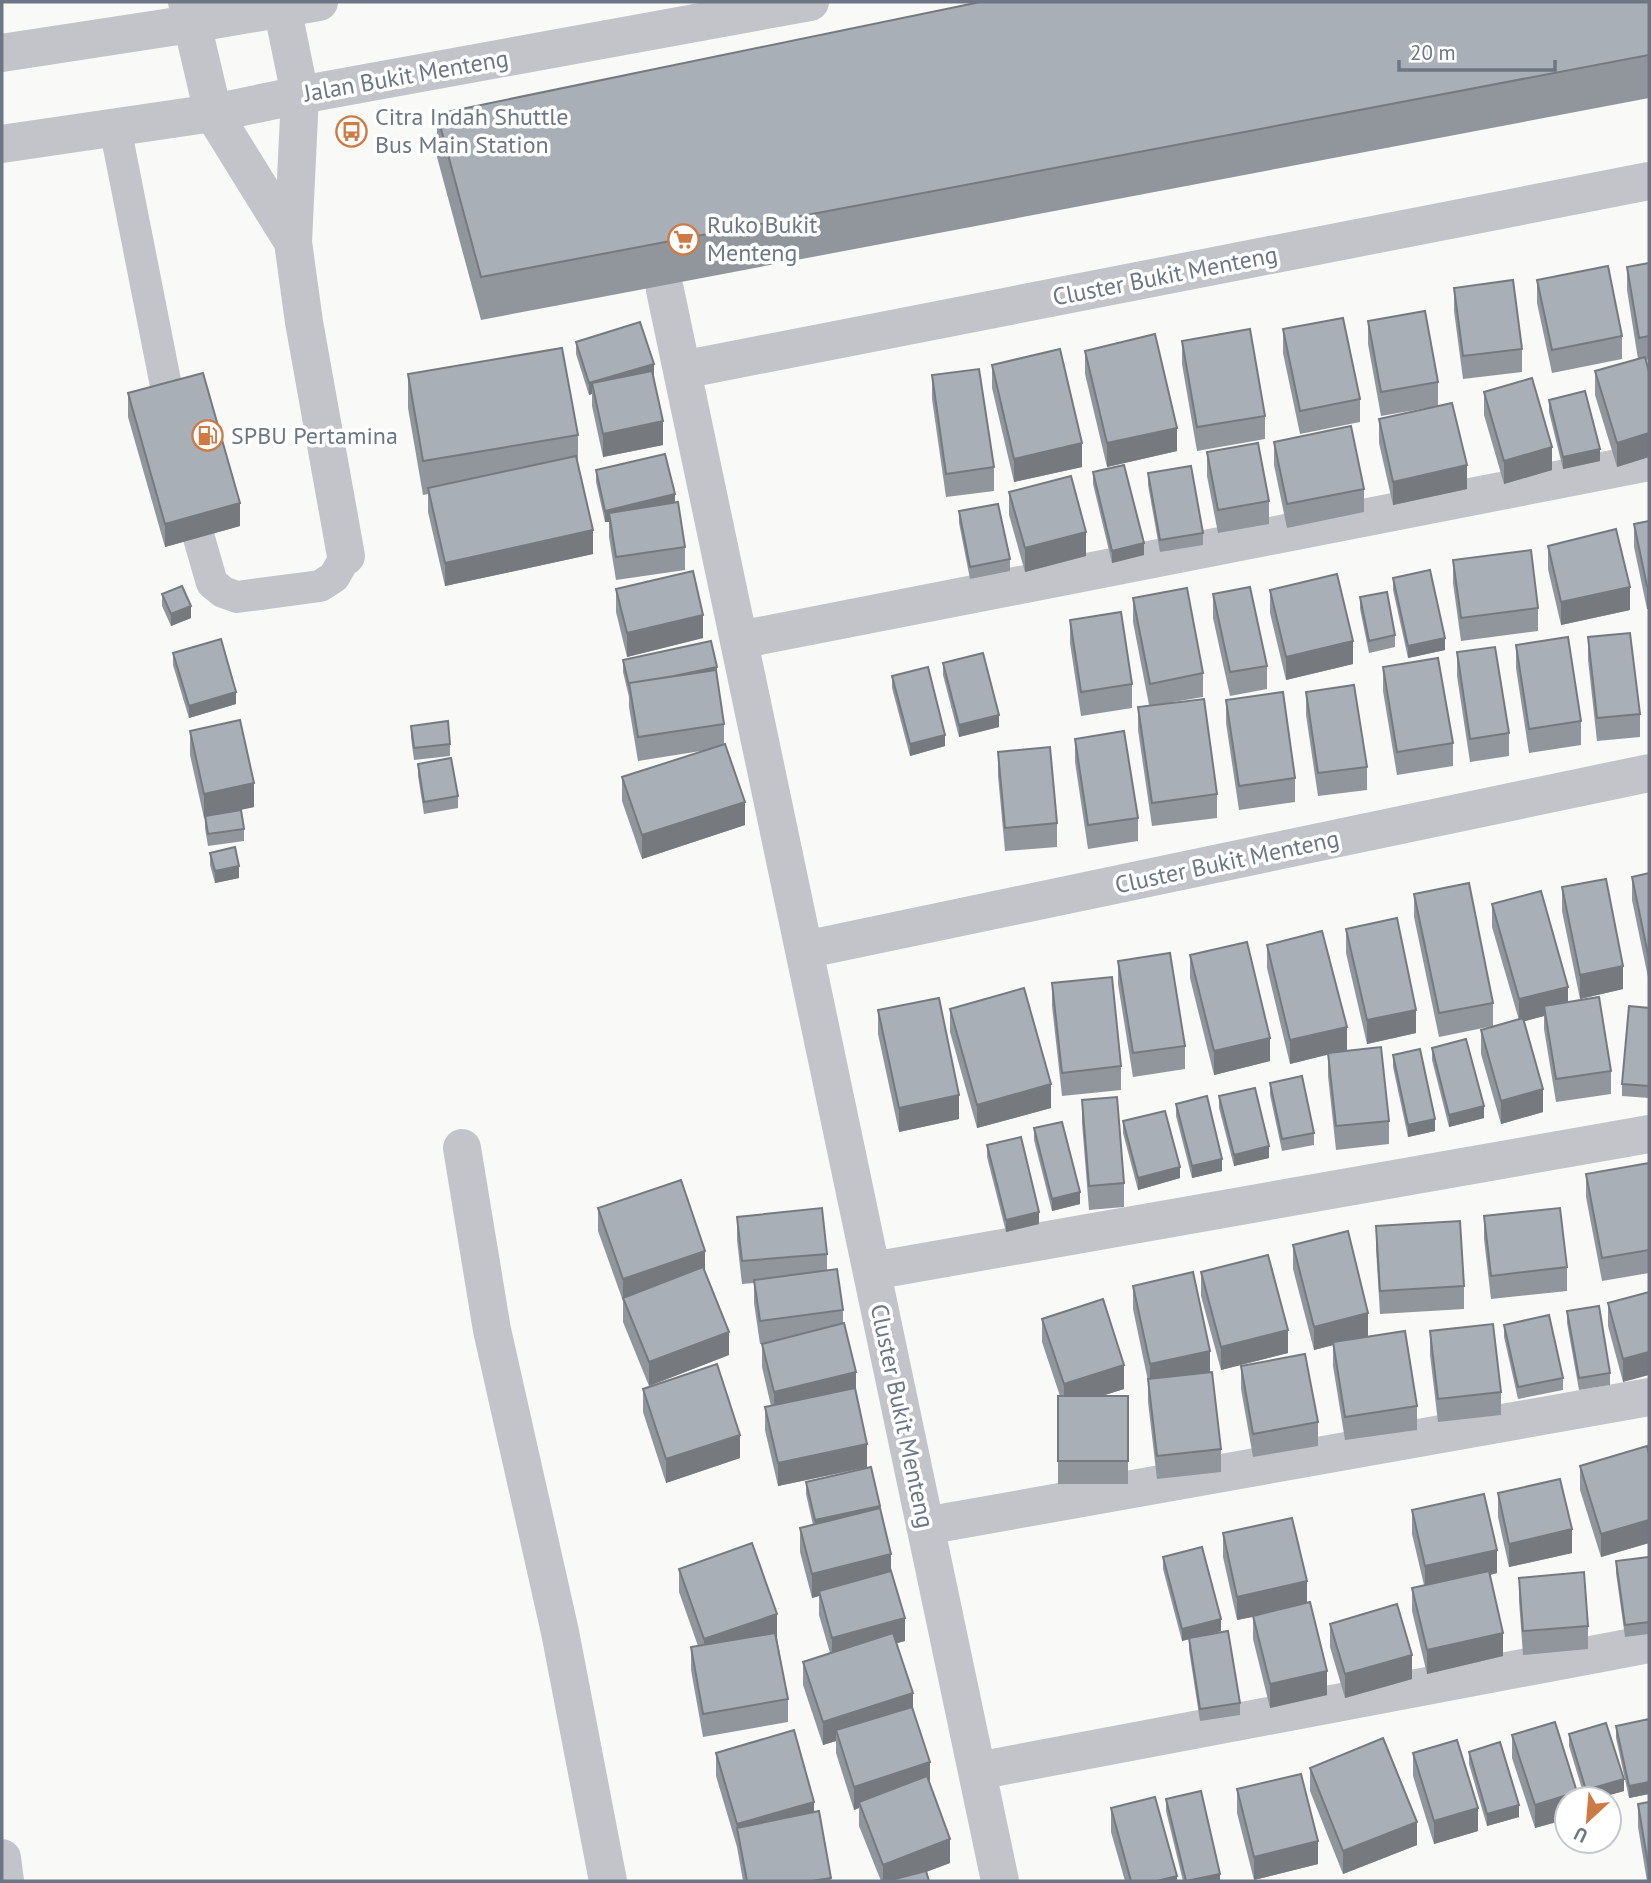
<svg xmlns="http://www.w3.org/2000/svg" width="1651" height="1883" viewBox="0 0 1651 1883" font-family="'PT Sans',sans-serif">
<rect width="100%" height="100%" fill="#f9faf8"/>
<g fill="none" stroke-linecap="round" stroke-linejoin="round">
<path stroke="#c2c4c9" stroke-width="32" d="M115 127 170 406
M199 538 212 583 223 592 237 597 320 586 334 577 346 556"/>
<path stroke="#c2c4c9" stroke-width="38" d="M187 2 213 113 293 242
M281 2 300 95 293 242 304 322 346 556
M665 290 1000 1881
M682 370 1649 181
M739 640 1649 462
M804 950 1649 773
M462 1148 492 1330 560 1632 608 1881
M872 1271 1649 1134
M925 1526 1649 1397
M977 1771 1649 1644
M2 1858 5 1881"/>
<path stroke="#c2c4c9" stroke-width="38" d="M2 53 191 24 319 2
M2 144 213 113 300 95 810 2"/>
</g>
<path fill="#91969d" d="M1649 2V98L481 320 437 157V114Z
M1649 263V359L1646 360 1649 372V457L1617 467 1595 395V371L1638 359 1627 290V267Z
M1537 280 1622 336V359L1552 373 1537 303Z
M1454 288 1522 349V372L1463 379 1454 311Z
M1368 321 1438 382V406L1381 416 1368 344Z
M1283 329 1360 399V422L1300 434 1283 353Z
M1182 341 1265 416V439L1197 451 1182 364Z
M576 342 654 376 663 445 603 457 592 406V394L589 395 576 354Z
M1085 351 1177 451 1107 467 1085 374Z
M992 365 1082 467 1014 482 992 388Z
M408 374 578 435V466L593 554 445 586 428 512V494L423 495 408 408Z
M932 375 994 467V491L946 497 932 399Z
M1484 392 1552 470 1504 484 1484 415Z
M128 393 240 526 165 547 128 417Z
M1549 400 1600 461 1563 469 1549 412Z
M1379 419 1467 489 1393 505 1379 443Z
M1274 442 1364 489V512L1287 528 1274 465Z
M1207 452 1269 501V524L1218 533 1207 476Z
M596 470 675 503 685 547V570L616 580 609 537V522H605L596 482Z
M1093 472 1144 555 1112 563 1093 484Z
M1148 473 1203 533V545L1160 552 1148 485Z
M1009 492 1086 556 1025 572 1009 515Z
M959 511 1010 559V571L970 579 959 523Z
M1649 521 1647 609 1634 547V524Z
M1548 546 1630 610 1561 625 1548 569Z
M1453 560 1538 608V631L1461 641 1453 583Z
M1393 578 1445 650 1408 658 1393 590Z
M616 589 703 638 627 657 616 612Z
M1270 590 1353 664 1286 680 1270 613Z
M162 594 191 618 171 626 162 606Z
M1213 594 1267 666V689L1230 696 1213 618Z
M1360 597 1395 635V647L1369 653 1360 609Z
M1133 598 1203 673V697L1173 702 1217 794V818L1152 826 1138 730V707L1149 705 1133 622Z
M1070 620 1132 684V708L1081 716 1070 643Z
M1588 637 1640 714V737L1597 741 1588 660Z
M1516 645 1581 721V745L1529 753 1516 668Z
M1457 652 1509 733V756L1470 762 1457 676Z
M173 653 236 704 189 718 173 665Z
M623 660 717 679 724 724V744L745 825 642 859 622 801V777L707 750 638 761 629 707V697L623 672Z
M943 663 999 727 959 737 943 675Z
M1383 667 1453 743V766L1397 775 1383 691Z
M892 676 945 746 910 756 892 688Z
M1306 692 1367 767V790L1318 796 1306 715Z
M1226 700 1295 778V802L1239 810 1226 723Z
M411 726 450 744V756L414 760 411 737Z
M190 731 254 807 228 812 244 829V841L208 846 205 828V817L204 818 190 755Z
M1075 739 1138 818V841L1088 849 1075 762Z
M998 752 1057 823V847L1005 851 998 776Z
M418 764 458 796V808L424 814 418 776Z
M210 853 239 878 215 883 210 865Z
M1649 873V982L1632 900V877Z
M1562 887 1623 989 1580 999 1562 911Z
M1414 894 1493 1003V1026L1439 1037 1414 917Z
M1492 904 1568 1002 1611 1071V1094L1556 1102 1544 1029V1016L1524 1021 1543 1112 1501 1124 1481 1054V1030L1519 1020 1492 927Z
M1346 929 1416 1033 1367 1044 1346 953Z
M1267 945 1347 1050 1340 1052 1389 1121V1144L1336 1150 1328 1076V1054L1290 1064 1267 968Z
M1190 955 1270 1061 1214 1075 1190 978Z
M1118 961 1185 1046V1069L1133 1077 1118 984Z
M1052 983 1121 1066V1090L1062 1096 1052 1006Z
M1649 1008V1098L1622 1096V1084Z
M950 1009 1051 1108 977 1128 950 1032Z
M878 1010 959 1119 899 1132 878 1034Z
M1432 1048 1484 1118 1449 1127 1432 1060Z
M1393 1055 1435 1131 1408 1137 1393 1067Z
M1270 1083 1314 1133V1145L1282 1151 1270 1095Z
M1219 1096 1269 1158 1234 1166 1219 1108Z
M1082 1100 1124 1183V1207L1089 1210 1082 1123Z
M1176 1104 1222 1171 1192 1178 1176 1116Z
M1123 1121 1180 1178 1138 1190 1123 1133Z
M1034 1128 1080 1204 1052 1211 1034 1140Z
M987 1145 1039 1224 1006 1232 987 1157Z
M1649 1163V1273L1602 1281 1586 1197V1174Z
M598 1208 705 1274 729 1355 649 1386 623 1322V1301L598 1231Z
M1484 1216 1567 1267V1291L1491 1299 1484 1239Z
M737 1217 827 1254V1271L843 1310V1324L856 1392 867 1467 880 1509 905 1641 897 1643 930 1784 950 1863 926 1872 929 1881H881L859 1826V1808L854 1810 836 1753V1741L823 1745 803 1685V1662L830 1653 819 1615V1596L812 1598 800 1552V1528L813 1525 806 1494V1482L864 1468 778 1486 765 1430V1407L771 1406 762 1367V1344H760L754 1303V1283L742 1284 737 1240Z
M1376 1226 1464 1286V1309L1380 1314 1376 1249Z
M1293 1245 1368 1336 1363 1337 1417 1406V1430L1345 1440 1333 1366V1345L1314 1350 1293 1269Z
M1201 1272 1288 1353 1221 1370 1201 1296Z
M1133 1286 1210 1372 1221 1449V1472L1157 1479 1148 1402V1381L1133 1309Z
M1649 1292 1623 1382 1608 1326V1303Z
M1567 1311 1610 1373V1385L1579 1390 1567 1323Z
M1042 1319 1124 1389 1101 1396H1128V1484H1058V1396H1060L1042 1342Z
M1504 1325 1563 1378V1390L1518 1399 1504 1337Z
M1430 1331 1501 1392V1415L1438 1422 1430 1355Z
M1241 1366 1318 1422V1446L1253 1457 1241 1389Z
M643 1389 740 1458 666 1483 643 1412Z
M1649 1454V1543L1601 1557 1580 1490V1466Z
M1498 1493 1572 1553 1509 1567 1498 1517Z
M1412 1510 1497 1573 1490 1575 1503 1656 1427 1674 1412 1611V1588L1424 1585 1412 1534Z
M1223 1533 1307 1603 1327 1695 1270 1708 1253 1639V1617L1237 1620 1223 1557Z
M1163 1557 1221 1631 1205 1635 1240 1703V1715L1200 1721 1189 1650V1639L1182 1641 1163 1569Z
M1649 1557V1634L1625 1637 1616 1573V1561Z
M679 1569 777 1638 788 1699V1722L703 1737 691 1670V1647L698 1646 679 1592Z
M1519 1578 1588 1626V1649L1523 1655 1519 1601Z
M1330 1624 1412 1679 1345 1698 1330 1647Z
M1649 1719V1794L1629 1798 1616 1738V1726Z
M1569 1734 1624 1791 1595 1799H1585L1569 1746Z
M1512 1735 1577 1799H1567V1819L1535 1828 1512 1758Z
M1469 1752 1519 1817 1487 1826 1469 1764Z
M716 1753 814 1812 831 1878V1881H743L737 1847 716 1776Z
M1413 1753 1478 1831 1434 1844 1413 1776Z
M1310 1768 1417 1845 1343 1874 1310 1791Z
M1237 1789 1318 1864 1254 1880 1237 1813Z
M1166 1799 1220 1881H1183L1166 1811Z
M1649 1802V1881H1647L1638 1827V1804Z
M1111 1808 1177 1881H1125L1111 1832Z"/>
<path fill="#767a7f" d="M654 364V376L594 394 592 383V394L589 395V383Z
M663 421V445L603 457V434Z
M1177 428V451L1107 467V443Z
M1649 433V457L1617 467V443Z
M1082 443V467L1014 482V459Z
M1552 447V470L1504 484V461Z
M1600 449V461L1563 469V457Z
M1467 465V489L1393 505V482Z
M675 494V506L609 513V522H605V511Z
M240 503V526L165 547V524Z
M593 530V554L445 586V563Z
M1086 532V556L1025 572V548Z
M1144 543V555L1112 563V551Z
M1647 586H1649V609H1647Z
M1630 587V610L1561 625V602Z
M191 606V618L171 626V614Z
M703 615V638L627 657V633Z
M1445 638V650L1408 658V646Z
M1353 641V664L1286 680V657Z
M717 667V679L629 686Z
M236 692V704L189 718V706Z
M999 715V727L959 737V725Z
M945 735V746L910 756V744Z
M254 783V807L204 818V794Z
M745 802V825L642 859V835Z
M239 866V878L215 883V871Z
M1623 966V989L1580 999V975Z
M1568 987V1010L1544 1006V1016L1519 1023V999Z
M1416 1010V1033L1367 1044V1020Z
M1347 1027V1050L1290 1064V1040Z
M1270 1038V1061L1214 1075V1051Z
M1051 1084V1108L977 1128V1105Z
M1543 1089V1112L1501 1124V1101Z
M959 1095V1119L899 1132V1108Z
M1484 1106V1118L1449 1127V1115Z
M1435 1119V1131L1408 1137V1125Z
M1269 1146V1158L1234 1166V1155Z
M1222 1159V1171L1192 1178V1166Z
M1180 1167V1178L1138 1190V1178Z
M1080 1192V1204L1052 1211V1199Z
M1039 1212V1224L1006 1232V1220Z
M705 1251V1274L623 1300V1279Z
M1368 1313V1336L1314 1350V1327Z
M1288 1330V1353L1221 1370V1347Z
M729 1332V1355L649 1386V1362Z
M1210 1351V1374L1150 1388V1364Z
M1649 1352V1375L1623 1382V1359Z
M1124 1365V1389L1064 1408V1384Z
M856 1372V1395L774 1415V1392Z
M740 1435V1458L666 1483V1459Z
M867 1444V1467L778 1486V1463Z
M880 1506V1518L815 1532V1520Z
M1649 1520V1543L1601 1557V1534Z
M1572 1529V1553L1509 1567V1544Z
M1497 1550V1573L1425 1590V1566Z
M891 1554V1577L819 1591V1596L812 1598V1574Z
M1307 1581V1605L1237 1620V1597Z
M777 1614V1638L704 1662V1639Z
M905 1618V1641L832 1661V1638Z
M1221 1619V1631L1182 1641V1629Z
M1503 1633V1656L1427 1674V1650Z
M1412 1655V1679L1345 1698V1674Z
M1327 1671V1695L1270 1708V1684Z
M913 1693V1717L836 1730V1741L823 1745V1722Z
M930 1762V1786L859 1802V1808L854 1810V1787Z
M1624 1779V1791L1595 1799H1586V1790Z
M1649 1782V1794L1629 1798V1786Z
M1577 1792V1799H1567V1819L1535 1828V1805Z
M814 1802V1826L737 1828V1847V1824Z
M1519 1805V1817L1487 1826V1814Z
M1478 1808V1831L1434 1844V1821Z
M1417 1822V1845L1343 1874V1851Z
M950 1839V1863L902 1881H883V1865Z
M1318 1841V1864L1254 1880V1857Z
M1220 1874V1881H1188Z
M1177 1876V1881H1157Z"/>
<path fill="#a9afb6" stroke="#767a7f" stroke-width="2" d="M980 2H1649V55L481 277 437 114Z
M1649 263V336L1639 338 1627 267Z
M1608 266 1622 336 1552 350 1537 280Z
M1513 280 1522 349 1463 356 1454 288Z
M1425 311 1438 382 1381 392 1368 321Z
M1343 318 1360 399 1300 411 1283 329Z
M640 322 654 364 589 383 576 342Z
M1250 329 1265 416 1197 427 1182 341Z
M1155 334 1177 428 1107 443 1085 351Z
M562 348 578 435 423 461 408 374Z
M1060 349 1082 443 1014 459 992 365Z
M1645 357 1649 372V433L1617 443 1595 371Z
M979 369 994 467 946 474 932 375Z
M652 371 663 421 603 434 592 383Z
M203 373 240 503 165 524 128 393Z
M1532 378 1552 447 1504 461 1484 392Z
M1585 391 1600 449 1563 457 1549 400Z
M1452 403 1467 465 1393 482 1379 419Z
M1351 426 1364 489 1287 504 1274 442Z
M1258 443 1269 501 1218 510 1207 452Z
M665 454 675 494 605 511 596 470Z
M576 456 593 530 445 563 428 488Z
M1124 465 1144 543 1112 551 1093 472Z
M1191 466 1203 533 1160 540 1148 473Z
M1071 476 1086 532 1025 548 1009 492Z
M678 502 685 547 616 557 609 513Z
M998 504 1010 559 970 567 959 511Z
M1649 521V586H1647L1634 524Z
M1616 529 1630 587 1561 602 1548 546Z
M1531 550 1538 608 1461 618 1453 560Z
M1430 570 1445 638 1408 646 1393 578Z
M693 571 703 615 627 633 616 589Z
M1337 574 1353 641 1286 657 1270 590Z
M182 586 191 606 171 614 162 594Z
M1250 587 1267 666 1230 672 1213 594Z
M1187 588 1203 673 1150 684 1133 598Z
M1387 592 1395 635 1369 641 1360 597Z
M1121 612 1132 684 1081 692 1070 620Z
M1630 633 1640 714 1597 718 1588 637Z
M1568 637 1581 721 1529 729 1516 645Z
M221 639 236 692 189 706 173 653Z
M711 641 717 667 674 676 629 683V686L623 660Z
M1495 647 1509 733 1470 739 1457 652Z
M983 653 999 715 959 725 943 663Z
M1438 658 1453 743 1397 752 1383 667Z
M928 667 945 735 910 744 892 676Z
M716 670 724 724 638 737 629 683Z
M1354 685 1367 767 1318 773 1306 692Z
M1283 692 1295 778 1239 786 1226 700Z
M1204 699 1217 794 1152 803 1138 707Z
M240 720 254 783 204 794 190 731Z
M448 721 450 744 414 748 411 726Z
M1124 731 1138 818 1088 825 1075 739Z
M725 744 745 802 642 835 622 777Z
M1050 747 1057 823 1005 828 998 752Z
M451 758 458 796 424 802 418 764Z
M241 810 244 829 208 834 205 816Z
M235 847 239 866 215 871 210 853Z
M1649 873V959L1632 877Z
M1606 879 1623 966 1580 975 1562 887Z
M1469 883 1493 1003 1439 1013 1414 894Z
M1541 891 1568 987 1519 999 1492 904Z
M1397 918 1416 1010 1367 1020 1346 929Z
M1322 931 1347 1027 1290 1040 1267 945Z
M1247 942 1270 1038 1214 1051 1190 955Z
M1170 953 1185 1046 1133 1053 1118 961Z
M1112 977 1121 1066 1062 1073 1052 983Z
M1024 988 1051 1084 977 1105 950 1009Z
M1599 997 1611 1071 1556 1079 1544 1006Z
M939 998 959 1095 899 1108 878 1010Z
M1629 1006 1649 1008V1086L1622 1084Z
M1523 1018 1543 1089 1501 1101 1481 1030Z
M1466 1039 1484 1106 1449 1115 1432 1048Z
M1381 1047 1389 1121 1336 1126 1328 1053Z
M1420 1049 1435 1119 1408 1125 1393 1055Z
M1302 1076 1314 1133 1282 1139 1270 1083Z
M1255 1088 1269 1146 1234 1155 1219 1096Z
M1207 1096 1222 1159 1192 1166 1176 1104Z
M1117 1097 1124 1183 1089 1186 1082 1100Z
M1165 1111 1180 1167 1138 1178 1123 1121Z
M1062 1122 1080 1192 1052 1199 1034 1128Z
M1021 1137 1039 1212 1006 1220 987 1145Z
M1649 1163V1250L1602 1258 1586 1174Z
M681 1180 705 1251 623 1279 598 1208Z
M822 1208 827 1254 742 1261 737 1217Z
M1560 1208 1567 1267 1491 1276 1484 1216Z
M1460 1221 1464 1286 1380 1291 1376 1226Z
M1348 1231 1368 1313 1314 1327 1293 1245Z
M1268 1255 1288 1330 1221 1347 1201 1272Z
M703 1267 729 1332 649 1362 623 1298Z
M837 1269 843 1310 760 1321 754 1280Z
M1193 1272 1210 1351 1150 1364 1133 1286Z
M1649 1292V1352L1623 1359 1608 1303Z
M1103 1299 1124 1365 1064 1384 1042 1319Z
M1599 1306 1610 1373 1579 1378 1567 1311Z
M1549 1315 1563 1378 1518 1387 1504 1325Z
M844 1323 856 1372 774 1392 762 1344Z
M1493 1324 1501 1392 1438 1399 1430 1331Z
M1405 1331 1417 1406 1345 1417 1333 1342Z
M1305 1354 1318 1422 1253 1434 1241 1366Z
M717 1364 740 1435 666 1459 643 1389Z
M1212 1372 1221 1449 1157 1456 1148 1379Z
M855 1388 867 1444 778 1463 765 1407Z
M1058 1396H1128V1461H1058Z
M1647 1446 1649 1454V1520L1601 1534 1580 1466Z
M871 1467 880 1506 815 1520 806 1482Z
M1560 1479 1572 1529 1509 1544 1498 1493Z
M1484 1494 1497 1550 1425 1566 1412 1510Z
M880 1508 891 1554 812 1574 800 1528Z
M1292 1518 1307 1581 1237 1597 1223 1533Z
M752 1543 777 1614 704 1639 679 1569Z
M1202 1547 1221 1619 1182 1629 1163 1557Z
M1649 1557V1622L1625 1625 1616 1561Z
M891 1571 905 1618 832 1638 819 1591Z
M1489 1571 1503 1633 1427 1650 1412 1588Z
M1584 1572 1588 1626 1523 1631 1519 1578Z
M1310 1602 1327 1671 1270 1684 1253 1616Z
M1397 1604 1412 1655 1345 1674 1330 1624Z
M1228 1631 1240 1703 1200 1709 1189 1638Z
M775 1633 788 1699 703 1714 691 1647Z
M893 1633 913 1693 823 1722 803 1662Z
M912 1707 930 1762 854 1787 836 1730Z
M1649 1719V1782L1629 1786 1616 1726Z
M1555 1722 1577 1792 1535 1805 1512 1735Z
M1606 1723 1624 1779 1586 1790 1569 1734Z
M794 1730 814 1802 737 1824 716 1753Z
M1383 1738 1417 1822 1343 1851 1310 1768Z
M1457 1740 1478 1808 1434 1821 1413 1753Z
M1500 1742 1519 1805 1487 1814 1469 1752Z
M1301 1774 1318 1841 1254 1857 1237 1789Z
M927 1776 950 1839 883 1865 859 1802Z
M1201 1791 1220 1874 1186 1881 1166 1799Z
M1155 1797 1177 1876 1157 1881H1131L1111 1808Z
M1649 1802V1870L1638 1804Z
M819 1811 831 1878 812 1881H747L737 1828Z
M926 1871 929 1881H887Z"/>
<defs>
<symbol id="bus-ring" viewBox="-11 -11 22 22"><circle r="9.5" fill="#fff" stroke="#cd7a45" stroke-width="1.5"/><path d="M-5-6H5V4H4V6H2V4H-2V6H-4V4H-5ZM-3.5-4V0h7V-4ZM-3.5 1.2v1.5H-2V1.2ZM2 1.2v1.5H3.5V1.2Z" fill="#cd7a45"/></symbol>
<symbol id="supermarket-ring" viewBox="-11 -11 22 22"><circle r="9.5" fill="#fff" stroke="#cd7a45" stroke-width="1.5"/><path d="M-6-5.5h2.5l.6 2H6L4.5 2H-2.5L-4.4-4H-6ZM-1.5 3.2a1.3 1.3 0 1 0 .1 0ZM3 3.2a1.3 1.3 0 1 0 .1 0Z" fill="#cd7a45"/></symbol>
<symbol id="fuel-ring" viewBox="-11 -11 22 22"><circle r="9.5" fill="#fff" stroke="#cd7a45" stroke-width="1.5"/><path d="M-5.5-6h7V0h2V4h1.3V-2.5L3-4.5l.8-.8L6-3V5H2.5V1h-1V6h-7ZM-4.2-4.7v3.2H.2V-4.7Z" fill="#cd7a45"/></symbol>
</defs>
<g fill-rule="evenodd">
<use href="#bus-ring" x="334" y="114" width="35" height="35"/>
<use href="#supermarket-ring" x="666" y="222" width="35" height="35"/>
<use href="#fuel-ring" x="190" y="418" width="35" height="35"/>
</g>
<g text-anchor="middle" stroke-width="7" stroke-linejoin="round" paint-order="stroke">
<g font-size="24" fill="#6d7685" stroke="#fff">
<text transform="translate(406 76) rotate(-10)" y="8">Jalan Bukit Menteng</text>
<text transform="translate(1165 276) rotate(-11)" y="8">Cluster Bukit Menteng</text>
<text transform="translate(1227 862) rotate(-12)" y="8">Cluster Bukit Menteng</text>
<text transform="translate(902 1416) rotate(78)" y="8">Cluster Bukit Menteng</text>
</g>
<g font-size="24" fill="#6d7685" stroke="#fff" text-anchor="start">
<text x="375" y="125">Citra Indah Shuttle<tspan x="375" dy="28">Bus Main Station</tspan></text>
<text x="707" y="233">Ruko Bukit<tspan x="707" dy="28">Menteng</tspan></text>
<text x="231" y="444">SPBU Pertamina</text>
</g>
</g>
<rect width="1651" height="1883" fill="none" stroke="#6d7685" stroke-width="7"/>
<g transform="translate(1588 1820) rotate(206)"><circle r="33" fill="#ffffff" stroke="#c5c8ce" stroke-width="2"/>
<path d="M0-5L12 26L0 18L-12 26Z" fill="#cd7a45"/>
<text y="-10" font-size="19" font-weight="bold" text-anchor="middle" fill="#6d7685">U</text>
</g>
<path d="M1399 60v10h156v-10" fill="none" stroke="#6d7685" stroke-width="3.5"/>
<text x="1410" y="60" font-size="21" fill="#6d7685" stroke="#ffffff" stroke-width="5" paint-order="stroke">20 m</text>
</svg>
